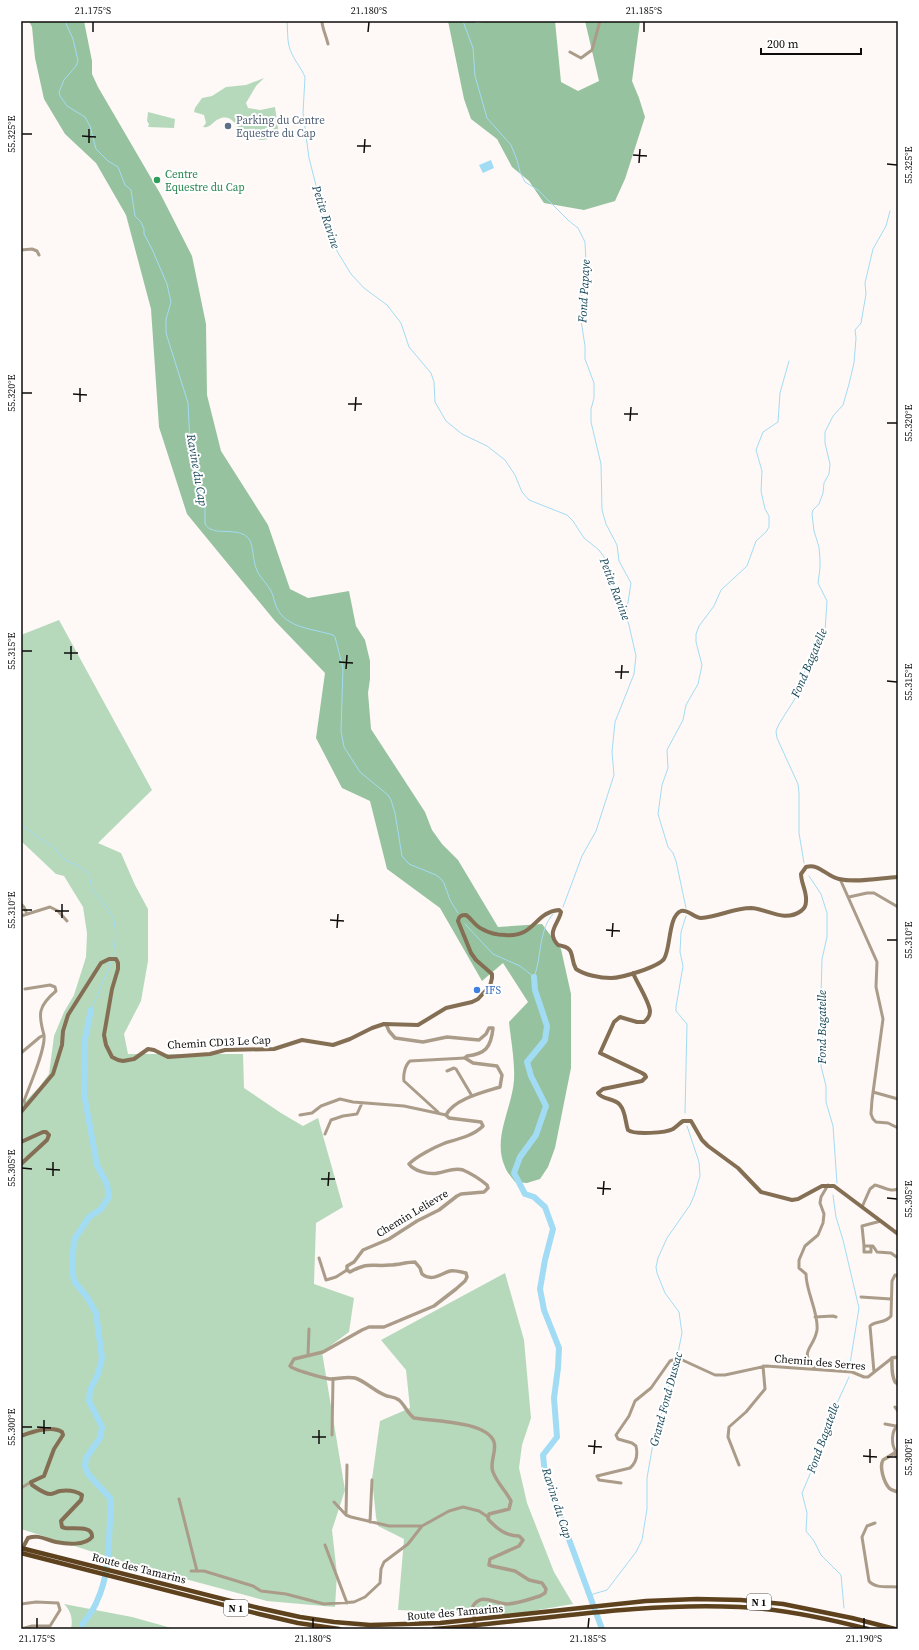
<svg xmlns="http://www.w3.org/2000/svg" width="919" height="1650" viewBox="0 0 919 1650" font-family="'Source Serif 4',serif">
<rect width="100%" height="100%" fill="#fef9f6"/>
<path fill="#b6d9bc" d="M264 78 256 86 246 103 248 108 260 110 275 107 279 135C266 140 262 143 250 135L247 136C238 131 233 112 219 119 213 121 210 129 203 127L206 123 204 115 194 112 195 108 202 98 212 96 226 87 246 85Z
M148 112 175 119 174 128 148 127 149 124 147 121Z
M59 620 152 790 98 843 121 853 135 885 148 909V961L141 1001 124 1034 128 1054H243L244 1088 281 1113 303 1126 318 1118 343 1207 316 1223 314 1284 354 1298 349 1332 322 1352 345 1490 332 1530 337 1574 335 1607 267 1601 137 1566 21 1529V1106L40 1086 49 1074 54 1036 64 1012 74 995 86 957 87 933 83 907 64 876 56 874 21 841V635Z
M505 1273 524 1340 531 1418 522 1445 519 1468 527 1503 554 1572 573 1604 509 1615 398 1610 404 1539 378 1526 376 1517 372 1479 380 1421 410 1408 406 1370 381 1340Z
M64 1604 132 1617 175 1629H71C73 1619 71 1611 64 1604Z"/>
<path fill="#97c29f" d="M29 21H84L92 61V74L98 87 161 195 192 256 206 324 207 395 221 451 268 525 290 589 308 598 349 591 356 626 365 640 370 661V679L368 693 371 729 425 812 432 830 442 844 458 860 498 927 542 924 561 949 571 994V1068L555 1148 548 1167 540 1179 527 1183 515 1182C512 1177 507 1173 505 1167 492 1138 512 1109 514 1080 515 1061 511 1041 509 1022L528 1002 503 963 482 981 440 908 387 869 370 801 342 788 316 738 325 673 275 621 187 514 159 427 151 309 126 215 96 163 65 134 44 99 35 58 32 27Z
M448 21H474L476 23 490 21H555L561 82 578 91 599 81 585 21H640L632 81 639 98 645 117 625 179 615 201 584 210 544 203 529 181 512 167 497 139 471 119 464 99Z"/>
<path fill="#a2dcf4" d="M491 160 494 168 483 173 479 165Z"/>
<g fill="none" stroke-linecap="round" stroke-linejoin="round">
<path stroke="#a2dcf4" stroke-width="1" d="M65 21 73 39 78 61 76 66 64 80 59 92 60 96 67 106 85 117 90 126 96 149 108 161 118 167 125 185 131 190 135 216 141 222 144 229V234L152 249 167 284 171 302 166 319V333L188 403 190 443 205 508V524C213 538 238 525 249 539 253 544 253 560 256 568 259 577 267 583 271 591 274 596 274 603 277 608 286 628 314 629 333 635L335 637 343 668 341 731 344 747 360 772 388 795 391 800 395 813 402 856 409 864 436 875 441 879 444 883 450 900 458 913
M287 21C288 29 287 38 289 46 292 58 301 67 305 77L303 113 309 158 322 209 337 251 351 274 364 288 387 305 401 323 409 347 431 373 434 382 435 402 446 421 462 434 487 446 505 460 515 475 522 492 529 500 567 515 573 521 584 538 599 550 604 557 629 625 636 656 634 674 615 722 612 752 614 775 596 831 582 856 563 907
M463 21 473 48 475 76 487 118 511 145 517 160 520 172 525 182 538 190 569 221 578 228 585 242 586 263 581 300 580 314 585 346V359L594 383V398L591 409V422L601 464 602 510 606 524 617 545 619 561 631 583 626 615
M21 824 36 836 53 847 65 860 80 867 89 874 92 889 109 910 114 920 116 935 113 955
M804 863 799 833V793L798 784 777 738 776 731 779 724 796 697 802 677 825 631 827 601 818 583 820 568V559L819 547 814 531 812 514 813 510 819 504 823 493 824 483 829 474 830 464 825 443V432L833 416 843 405 849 384 854 363 856 338 855 330 861 323 866 294 865 283 873 249 886 226 890 211
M809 876 821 894 827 913V937L822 959 821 996 823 1050 821 1066 826 1086V1102L833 1126 837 1183
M686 908 676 861 673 853 668 847 658 814 662 785 668 768 667 750 683 720 686 705 698 684 702 665 696 642V634L699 626 714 606 721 590 747 566 756 541 766 532 769 527V516L765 509 761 491 762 471 756 450 763 432 778 422 780 393 789 361
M465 924 493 954 520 966 534 977C542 957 538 931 553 914
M91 1010 112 961
M685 1113 687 1024 676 1011V1007L683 966 680 952 681 932 686 916
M833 1195 836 1217 843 1240 859 1308 849 1370
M590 1595 607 1590 636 1552 642 1540 647 1509V1478L655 1432 661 1414 665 1410 668 1388 678 1364V1353L682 1333 679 1312 665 1293 657 1273 656 1267 658 1258 667 1238 690 1205 694 1196 700 1176 699 1162 687 1126
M844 1608 841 1575 821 1555 814 1541 806 1531 807 1513 802 1493 829 1429 830 1413 838 1401 849 1377"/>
<path stroke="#a2dcf4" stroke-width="6" d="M534 977 535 990 547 1026 545 1040 527 1062 531 1076 546 1106 536 1135 520 1157 514 1173 525 1194 534 1197 545 1207 553 1229 545 1260 540 1289 544 1310 559 1348 558 1368 554 1398 557 1437 543 1455 545 1474 602 1629
M83 1629 82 1625C87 1617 94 1610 97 1601 111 1572 108 1537 111 1506L110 1498 88 1474 85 1466 86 1458 100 1438 102 1427 89 1401 90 1390 98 1374 102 1358 96 1313 87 1297 74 1281 72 1266 74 1240 89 1217 101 1209 109 1197 107 1184 97 1165 84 1094 85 1039 91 1010"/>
<path stroke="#ab9c8a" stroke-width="3" d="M322 21C322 28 326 35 328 44
M570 52 581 58 592 50 600 21
M21 250 32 249 37 251 39 255
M840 879 877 962 876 987 883 1019 872 1100 871 1114 873 1119 876 1122 888 1123 898 1128
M849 897 867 893H874L898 907
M21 904 24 907 27 914
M21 916 50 907 58 911 67 921
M25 989 50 985 55 987 56 991C38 1006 38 1014 44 1035
M21 1053 40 1037 44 1035C46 1049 29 1087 24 1101L26 1106
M447 1071 454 1068 456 1069 472 1096
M873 1092 898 1099
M438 1112 404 1081C403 1075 405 1065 410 1061L465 1058
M300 1115 312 1113 321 1106 340 1099 353 1102 404 1106 446 1115
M325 1134 331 1120 343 1116 357 1114 362 1103
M862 1207 870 1189 875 1185C884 1187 889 1192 898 1189
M881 1221 862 1226 864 1246H873L877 1252 891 1253 898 1258
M864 1246V1252H871V1246
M319 1258 326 1280 336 1277 347 1270
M861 1297 891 1299
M815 1317 833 1316 836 1317
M308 1355 309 1329
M815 1369C798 1350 814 1349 817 1330 819 1313 806 1292 806 1274L799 1268V1260L805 1246 818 1235 823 1223 824 1214 820 1203 821 1197 828 1185
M874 1372 870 1326C876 1320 885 1324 891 1316L892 1281 895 1275 898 1276
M895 1407 898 1411
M885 1424 896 1426
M332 1435 333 1379
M896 1452C891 1444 891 1431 898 1425
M894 1453 898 1459
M739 1465 728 1437 729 1427 746 1412 765 1389 763 1366
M621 1483 599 1480 597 1476 630 1468C637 1462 638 1455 636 1446L632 1443 618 1439 616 1435 629 1416 635 1401 651 1388 670 1361 678 1358 715 1375H725L766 1366 852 1372 864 1377H868L892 1358
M21 1488 31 1482
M179 1499C185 1523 191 1547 197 1571
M334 1502 346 1515 351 1517 389 1526H422
M346 1515 347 1465
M370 1522 372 1480
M875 1523 867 1526 862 1537 869 1581C875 1589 889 1586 898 1587
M325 1545 347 1603
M191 1571H204L253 1586 261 1591 286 1594 324 1604 354 1602 365 1597 380 1583 381 1569 384 1562 408 1544 422 1526 449 1511 463 1507 479 1511 488 1517
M21 1604 36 1602 58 1603 60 1610 50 1626H32L21 1629"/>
<path stroke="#ab9c8a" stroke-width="3.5" d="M386 1024 389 1031 395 1038 423 1042 447 1037 479 1040 486 1034 489 1028H493C491 1048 485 1054 467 1056L465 1058 473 1063 497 1066 502 1075 500 1087C484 1092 454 1099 446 1115L449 1118 481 1122 483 1126C473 1136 458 1139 445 1143 435 1147 417 1156 409 1164 414 1171 429 1175 438 1173 446 1172 454 1167 463 1170 470 1173 481 1180 487 1185L488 1188 484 1192 461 1194 457 1196 439 1210 417 1221 389 1239 363 1250 354 1262 347 1266V1270L350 1272C370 1261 371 1267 390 1265 398 1265 407 1262 415 1262L420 1268 422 1274C432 1282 440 1274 450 1271 455 1270 461 1272 466 1273L467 1277 465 1281 456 1289 434 1306 384 1327H369L362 1330 323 1352 294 1359 290 1366C293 1370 324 1378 330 1379 338 1379 347 1376 355 1378 367 1382 375 1392 387 1396 391 1397 395 1397 399 1400 405 1405 407 1413 414 1418 432 1421 487 1421 494 1442 497 1452 489 1462 493 1472 497 1483 506 1491 511 1501L509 1509 489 1514 488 1519C497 1529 506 1536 519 1536L523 1540 519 1546 490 1559 489 1565 492 1566 515 1571 529 1580 542 1583 546 1589 545 1593 540 1596C530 1599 517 1604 507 1604 494 1604 482 1592 473 1606L475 1629
M898 1357 892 1358C892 1367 891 1374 895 1382L898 1384
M898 1451 883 1460C879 1467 884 1482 889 1488 891 1490 895 1491 898 1492"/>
<path stroke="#846f55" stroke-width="4" d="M633 973C637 983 649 1001 650 1011 650 1016 648 1019 644 1022H637L620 1017 614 1022 600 1053 642 1073 645 1075 646 1077 642 1081 603 1089 598 1093C602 1100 615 1098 620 1105 626 1112 625 1122 628 1130 634 1135 666 1133 673 1129 676 1127 680 1123 683 1121H691L702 1140 708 1146 738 1168 761 1192 792 1200 798 1199 822 1186H834L898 1234
M21 1112 53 1074 62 1045 63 1031 68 1015 101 963 109 959H116L118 963V969L112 989 104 1035 106 1045 112 1057 118 1060 123 1061 134 1059 148 1049 154 1050 168 1057 210 1054 225 1050 274 1049 302 1040 333 1045 350 1039 372 1028 384 1024 418 1025 446 1008 472 1002 478 999 490 986 492 978V974L476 960 471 953 458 921C459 916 461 915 466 915 472 919 475 926 482 929 489 933 497 935 505 935 535 938 534 912 559 910L561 912C558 925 546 932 558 945 577 948 569 957 576 969 585 975 600 978 611 978 622 978 658 967 664 959 671 948 668 916 681 911 688 909 694 918 701 918 718 917 734 908 751 908 768 909 784 923 801 911 804 909 806 905 806 901 807 892 801 883 801 874L806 867C819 863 826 876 839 879 857 883 880 878 898 877
M21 1142 43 1132H46L49 1135 47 1140 21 1164
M21 1436C32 1432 51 1425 62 1432L63 1435 54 1449 44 1476 31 1482 32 1485C37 1488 44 1494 50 1494 53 1494 56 1492 60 1491 67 1490 76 1491 82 1495L81 1500 61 1521 62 1527 65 1528C73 1529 93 1525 92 1537 85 1546 66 1544 56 1542 46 1540 39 1534 28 1538L21 1551"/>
<path stroke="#5d421d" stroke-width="4.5" d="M21 1548 259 1608 300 1617 334 1622 370 1625 440 1623 646 1601 697 1599 741 1600 783 1604 852 1618 895 1629
M21 1553 259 1614 298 1623 339 1629
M434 1629C536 1621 637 1602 740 1607 783 1609 826 1618 868 1629"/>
</g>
<path fill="none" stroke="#0e0c0b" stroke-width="1.5" d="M93 32V22M368 32 369 22M644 32V22M22 134H32M82 136 96 137M89 143V129M357 146H371M364 153 365 139M633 155 647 156M639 163 640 149M887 164 897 165M22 393H32M73 394 87 395M80 402V388M348 404H362M355 411 356 397M624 414H638M630 421 631 407M887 423H897M22 651H32M64 653H78M71 660V646M339 662 353 663M346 669 347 655M615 672H629M621 679 622 665M887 681 897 682M22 910H32M55 911H69M62 918V904M330 920 344 921M337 928 338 914M606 930 620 931M612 937 613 923M887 940H897M22 1168 32 1169M46 1169 60 1170M53 1176V1162M321 1179H335M328 1186 329 1172M597 1188 611 1189M603 1195 604 1181M887 1198 897 1199M22 1427H32M37 1427 51 1428M44 1434V1420M312 1437H326M319 1444V1430M588 1446 602 1447M594 1454 595 1440M863 1456 877 1457M887 1457H897M870 1463V1449M37 1628V1618M313 1628V1618M588 1628 589 1618M864 1628V1618"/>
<circle fill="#5c6f8a" stroke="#fff" stroke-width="1.5" cx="228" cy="126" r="4"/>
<circle fill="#2e9e5b" stroke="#fff" stroke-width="1.5" cx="157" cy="180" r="4"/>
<circle fill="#3f7fe0" stroke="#fff" stroke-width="1.5" cx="477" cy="990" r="4"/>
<g text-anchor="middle" stroke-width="4" stroke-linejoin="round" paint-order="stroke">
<g fill="#fff" stroke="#565554" stroke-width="1">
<rect x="747" y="1594" width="24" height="16" rx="3"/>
<rect x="224" y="1600" width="24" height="16" rx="3"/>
</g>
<g font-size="10" font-weight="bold" fill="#0e0c0b">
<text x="759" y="1606">N 1</text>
<text x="236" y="1612">N 1</text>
</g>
<g font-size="11" fill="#4e5e75" stroke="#fff" text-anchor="start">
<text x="236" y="124">Parking du Centre<tspan x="236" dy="13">Equestre du Cap</tspan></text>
</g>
<g font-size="11" fill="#27864d" stroke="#fff" text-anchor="start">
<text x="165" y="178">Centre<tspan x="165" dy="13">Equestre du Cap</tspan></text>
</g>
<g font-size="11" fill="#366cbe" stroke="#fff" text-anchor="start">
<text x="485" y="994">IFS</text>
</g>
<g font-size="11" fill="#0e0c0b" stroke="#fff">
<text transform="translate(219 1042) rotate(-3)" y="4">Chemin CD13 Le Cap</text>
<text transform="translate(412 1213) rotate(-31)" y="4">Chemin Lelievre</text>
<text transform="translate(820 1362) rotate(5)" y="4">Chemin des Serres</text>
<text transform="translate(139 1568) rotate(14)" y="4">Route des Tamarins</text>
<text transform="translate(455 1612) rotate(-5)" y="4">Route des Tamarins</text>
</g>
<g font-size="12" font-style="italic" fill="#184859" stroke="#fff">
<text transform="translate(326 217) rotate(72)" y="4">Petite Ravine</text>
<text transform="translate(584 291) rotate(-87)" y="4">Fond Papaye</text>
<text transform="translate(197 470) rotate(80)" y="4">Ravine du Cap</text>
<text transform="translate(615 589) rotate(69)" y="4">Petite Ravine</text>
<text transform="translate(809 663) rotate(-67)" y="4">Fond Bagatelle</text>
<text transform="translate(822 1027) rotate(-90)" y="4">Fond Bagatelle</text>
<text transform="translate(666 1399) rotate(-75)" y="4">Grand Fond Dussac</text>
<text transform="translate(823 1438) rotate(-70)" y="4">Fond Bagatelle</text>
<text transform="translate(557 1503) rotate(72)" y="4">Ravine du Cap</text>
</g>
</g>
<rect width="919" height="1650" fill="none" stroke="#ffffff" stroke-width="44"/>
<path d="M761 48v6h100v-6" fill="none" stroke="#0e0c0b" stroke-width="2"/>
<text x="767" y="48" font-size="12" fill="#0e0c0b" stroke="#ffffff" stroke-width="3" paint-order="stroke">200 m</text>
<rect x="22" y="22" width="875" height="1606" fill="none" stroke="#0e0c0b" stroke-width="1.5"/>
<g font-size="10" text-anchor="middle" fill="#0e0c0b">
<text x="93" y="14">21.175°S</text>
<text x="369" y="14">21.180°S</text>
<text x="644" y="14">21.185°S</text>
<text transform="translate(11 134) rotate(-90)" y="4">55.325°E</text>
<text transform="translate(908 165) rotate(-90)" y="4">55.325°E</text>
<text transform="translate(11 393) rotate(-90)" y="4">55.320°E</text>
<text transform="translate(908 423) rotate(-90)" y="4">55.320°E</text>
<text transform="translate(11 651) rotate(-90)" y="4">55.315°E</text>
<text transform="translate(908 682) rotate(-90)" y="4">55.315°E</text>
<text transform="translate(11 910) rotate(-90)" y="4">55.310°E</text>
<text transform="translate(908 940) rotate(-90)" y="4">55.310°E</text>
<text transform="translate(11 1168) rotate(-90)" y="4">55.305°E</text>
<text transform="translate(908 1199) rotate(-90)" y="4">55.305°E</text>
<text transform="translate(11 1427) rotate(-90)" y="4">55.300°E</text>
<text transform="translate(908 1457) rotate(-90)" y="4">55.300°E</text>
<text x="37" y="1642">21.175°S</text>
<text x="313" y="1642">21.180°S</text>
<text x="588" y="1642">21.185°S</text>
<text x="864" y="1642">21.190°S</text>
</g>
</svg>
